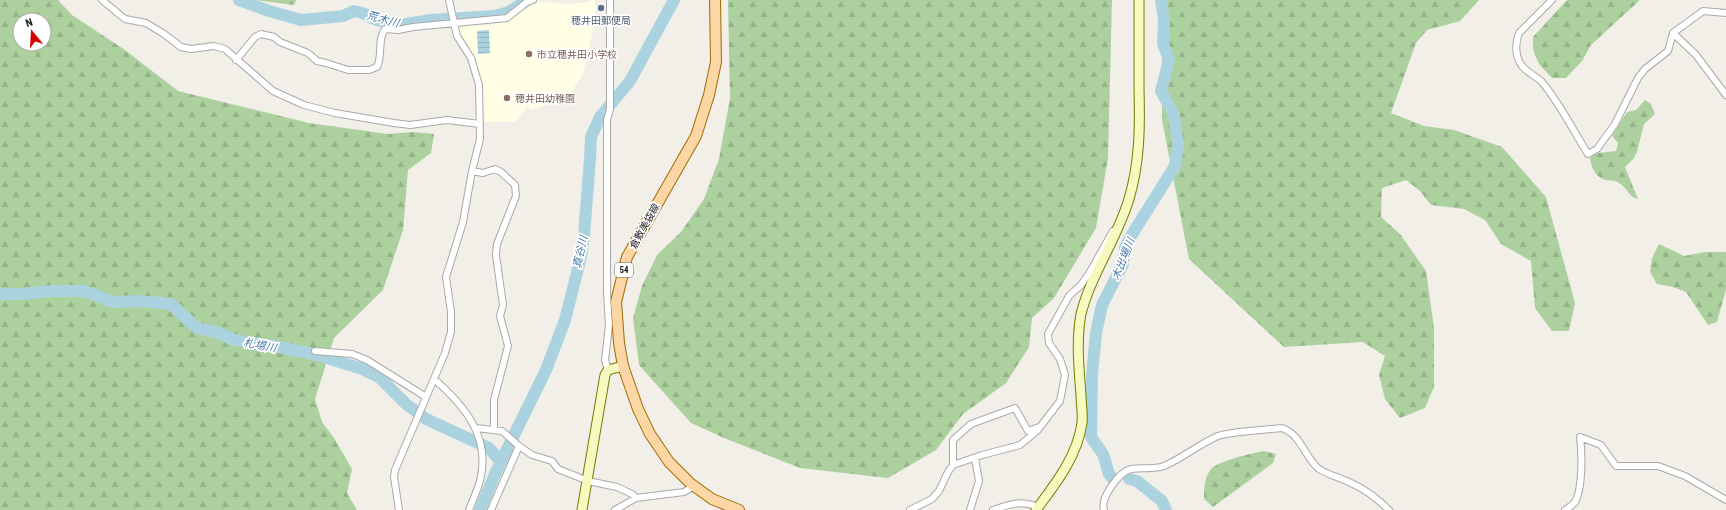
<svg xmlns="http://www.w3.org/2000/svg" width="1726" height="510" viewBox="0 0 1726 510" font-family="'Roboto Condensed','Noto Sans JP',sans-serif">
<defs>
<pattern id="forest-firs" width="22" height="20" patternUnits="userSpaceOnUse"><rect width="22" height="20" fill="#add19e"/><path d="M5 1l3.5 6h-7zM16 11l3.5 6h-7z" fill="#95b388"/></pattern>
<pattern id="water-rules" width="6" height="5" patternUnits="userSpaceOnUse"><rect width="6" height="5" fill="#aad3df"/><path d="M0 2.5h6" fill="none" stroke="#92b5bf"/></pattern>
</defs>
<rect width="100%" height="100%" fill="#f2efe9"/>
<path fill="#ffffe5" d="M595 0V16H605V25L594 26 583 74 572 91 562 97 563 99 531 110 528 107 514 122H484L482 89 479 77 469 48 460 37 458 27 492 25 509 20 535 3 545 2 564 4 582 3Z"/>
<path fill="url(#forest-firs)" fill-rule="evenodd" d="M0 0H58L72 15 125 50 178 91 309 123 388 134 413 132 434 134 431 153 408 170 403 230 383 290 334 338 315 399 322 422 334 438 352 469 347 493 357 510H0ZM20 20H44V44H20Z
M256 0H296L294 5Z
M728 0H1112L1108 158 1096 228 1054 298 1032 318 1029 347 1006 383 963 414 936 450 888 478 800 468 724 438 691 423 639 365 633 318 642 286 657 255 681 232 704 199 719 159 730 98Z
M1162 0H1479L1460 21 1427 30 1416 43 1391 113 1424 126 1454 130 1502 147 1546 197 1575 303 1569 331H1552L1535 308 1531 261 1501 244 1485 220 1464 209 1431 205 1420 191 1406 180 1382 188 1381 217 1400 234 1426 271 1434 328V387L1425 408 1400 418 1385 399 1379 375 1385 356 1363 342 1284 347 1189 259 1162 120Z
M1567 0H1640L1591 45 1582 61 1566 78H1552L1539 64 1533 49V37Z
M1645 100 1651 104 1655 114 1644 124 1637 152 1634 158 1625 167 1638 199C1628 197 1627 187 1619 183 1615 180 1611 181 1606 180 1596 178 1591 167 1590 158L1598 153 1616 151 1618 143 1612 136 1627 112 1636 110Z
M1659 244 1684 256 1705 252H1726V290L1717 322 1708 325 1686 292 1673 287 1657 284 1650 272 1652 258Z
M1264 451 1276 454 1273 463 1213 507 1204 499C1204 489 1204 478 1211 469 1219 461 1252 453 1264 451Z"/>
<path fill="url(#water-rules)" d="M489 30 490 53 478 54 477 31Z"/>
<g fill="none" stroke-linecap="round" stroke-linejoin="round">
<path stroke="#aad3df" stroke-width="12" d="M239 0 269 11 301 20 343 16 354 11 362 13 377 20 400 25 431 20 494 16 509 12 527 0
M0 294H21L52 291H84L113 302 138 301 171 304 197 328 216 332 234 340 279 347 318 355 362 369 379 377 406 404 426 419 489 448 501 462
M1113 479 1109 474 1103 454 1091 437 1092 375 1096 333 1102 305 1123 264 1125 248 1131 236 1175 166 1178 146 1174 115 1161 91 1169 60 1163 44 1164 20 1161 0
M1129 479 1137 481 1162 501 1166 510
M480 510 495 474 546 370 565 320 581 257 584 235 590 159 591 137 600 117 630 81 674 0"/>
<defs>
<path id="street" d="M102 0 125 19 146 23 164 34 181 47 191 49 214 46 225 49 273 91 304 105 335 113 394 123 410 125 447 120 480 124
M1552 0 1519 33C1515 43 1515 57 1522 66 1527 72 1535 76 1541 81 1558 100 1574 132 1588 154L1597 149 1615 124 1638 78 1645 69 1668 51 1673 33 1703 11 1726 13
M1673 33 1696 55 1726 95
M236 60 255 37 261 34 274 37 280 42 308 53 317 61 326 63 348 70H369L377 67C383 55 377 40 385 29L398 30 413 27 507 18 527 2 533 0
M472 171 483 173 495 169 501 172 515 185 516 196 497 244 496 255 503 305 500 316 508 346 494 400V430
M315 351 352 354 367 360 426 397
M608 370 605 360 609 325 607 293V120L610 109V0
M434 379C465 406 491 437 480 481 477 491 473 500 469 510
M476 428 502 431 519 446 532 455 552 461 558 469 588 481 617 487 632 494 636 498
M953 465V440L971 424 1015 408 1028 431 1039 427
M399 510 394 477 395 470 445 353 451 332V312L446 277 463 222 472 171 480 139 479 85 471 58 457 36 449 0
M491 510 519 446
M615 510 636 498 684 492 694 486
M910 510 932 499 939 491 948 472 953 465 982 455 1020 445 1037 431 1060 401 1065 375 1060 359 1049 343 1048 334 1069 296 1081 285 1090 272 1113 231
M970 510 979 481 975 458
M993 510C1011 504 1020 500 1038 507
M1104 510C1100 498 1119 472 1131 469 1143 467 1153 470 1164 466 1183 458 1199 444 1218 436 1232 431 1266 430 1282 428 1302 435 1304 457 1319 469 1330 476 1342 478 1353 484 1366 490 1379 500 1389 510
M1565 510C1568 508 1573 505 1575 502 1583 488 1582 453 1580 437L1601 445 1616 466H1658L1685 476 1726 500"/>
<path id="secondary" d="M582 510 605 375 608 370 623 366
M1036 510C1056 483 1077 457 1082 423 1083 414 1081 404 1081 395 1079 369 1076 340 1081 314 1091 274 1117 239 1129 199 1140 162 1140 126 1139 88 1139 59 1139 29 1139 0"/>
<path id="primary" d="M715 0 716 62 709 95 696 136 627 257 616 302 619 343 623 366 638 409 650 434 669 462 690 483 712 499 739 510"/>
</defs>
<use href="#street" stroke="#a9a9a9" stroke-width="8"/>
<use href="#secondary" stroke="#707d05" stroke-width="11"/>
<use href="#primary" stroke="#a06b00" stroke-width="12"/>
<use href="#street" stroke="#fff" stroke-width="6"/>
<use href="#secondary" stroke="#f7fabf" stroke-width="9"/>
<use href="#primary" stroke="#fcd6a4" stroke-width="10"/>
</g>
<circle fill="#5c6f8a" stroke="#fff" stroke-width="1.5" cx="601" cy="8" r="4"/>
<g fill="#8d6e63" stroke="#fff" stroke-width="1.5">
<circle cx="529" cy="54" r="4"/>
<circle cx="507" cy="98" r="4"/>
</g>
<g text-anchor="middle" stroke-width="3.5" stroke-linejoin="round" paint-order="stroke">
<rect fill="#fff" stroke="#646464" stroke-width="1" x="615" y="263" width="18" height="14" rx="3"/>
<g font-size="9" font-weight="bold" fill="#222">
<text x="624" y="273">54</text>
</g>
<g font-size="10" fill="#4e5e75" stroke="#fff">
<text x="601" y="24">穂井田郵便局</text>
</g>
<g font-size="10" fill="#785e54" stroke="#fff" text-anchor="start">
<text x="537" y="58">市立穂井田小学校</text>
<text x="515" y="102">穂井田幼稚園</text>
</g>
<g font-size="10" fill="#222" stroke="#fff">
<text transform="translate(644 226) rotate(-61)" y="4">倉敷美袋線</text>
</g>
<g font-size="11" font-style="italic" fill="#4a7aab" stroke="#fff">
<text transform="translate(383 19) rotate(15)" y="4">荒木川</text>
<text transform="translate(580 252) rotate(-78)" y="4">真谷川</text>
<text transform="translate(1123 259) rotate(-68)" y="4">木出場川</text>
<text transform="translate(260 345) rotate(10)" y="4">札場川</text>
</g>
</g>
<g transform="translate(32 32) rotate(342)"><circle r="19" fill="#ffffff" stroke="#a7a7a7"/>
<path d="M0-3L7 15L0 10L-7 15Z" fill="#d40000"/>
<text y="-6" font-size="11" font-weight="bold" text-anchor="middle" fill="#222222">N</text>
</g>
</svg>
